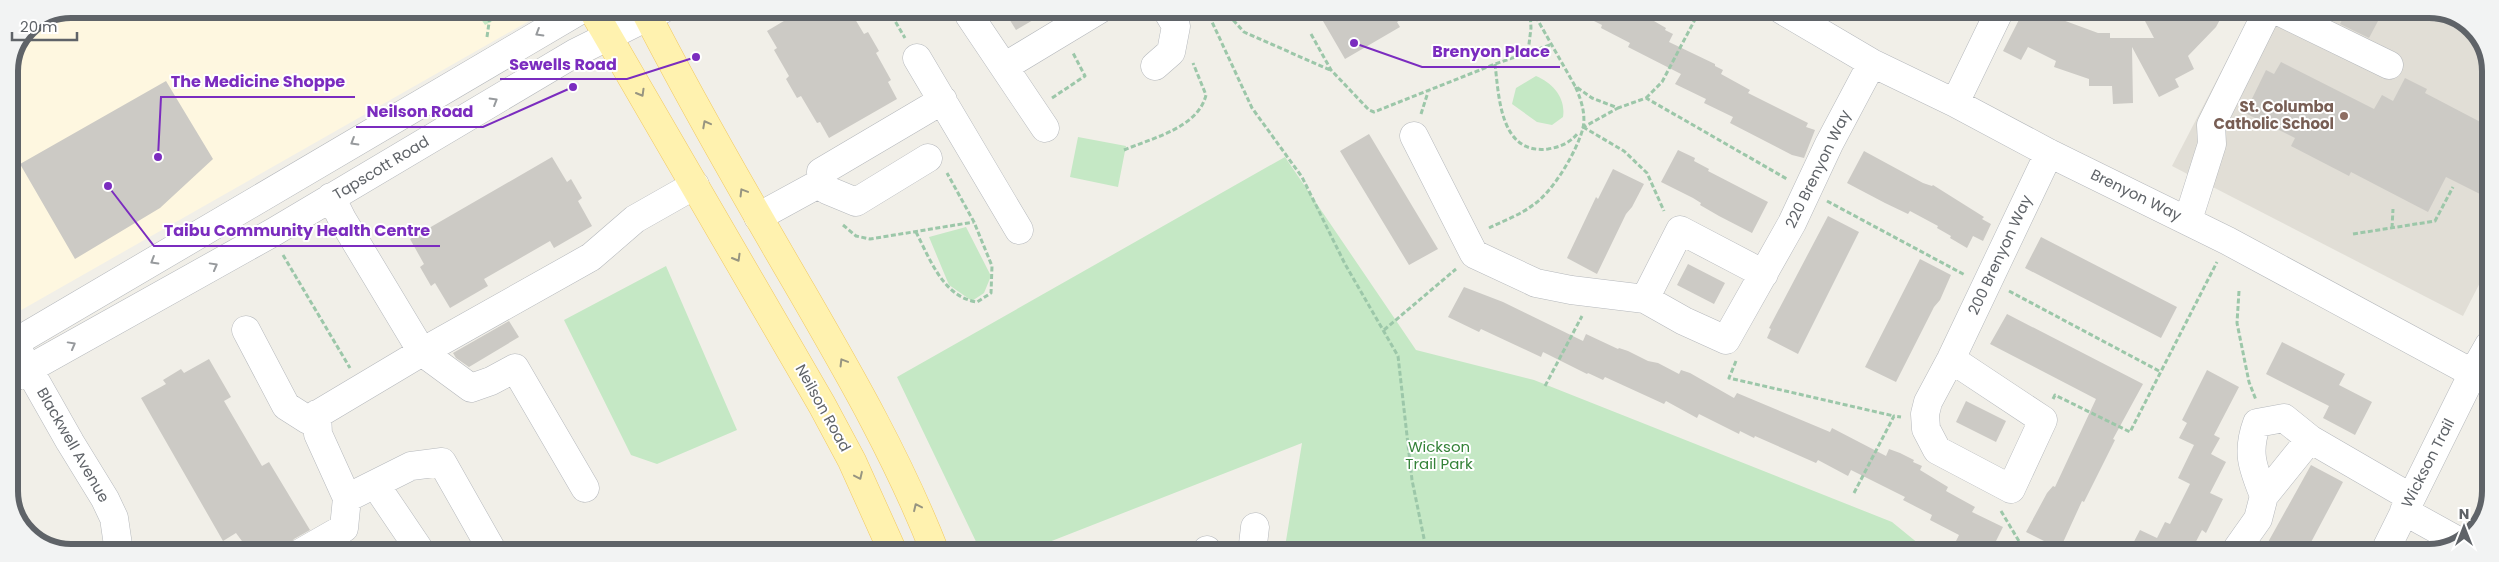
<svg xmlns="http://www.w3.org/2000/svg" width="2499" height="562" viewBox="0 0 2499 562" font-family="Poppins,sans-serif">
<rect width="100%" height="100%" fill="#f1efe8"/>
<path fill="#fef7e0" d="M70 9H550L9 317V70L27 27Z"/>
<path fill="#e1ded6" d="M2253 10H2441L2475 30 2490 66V263L2463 316 2172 166Z"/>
<path fill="#c5e8c5" d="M474 9H515L485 25Z
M1536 76C1553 83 1566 98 1563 117L1552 125 1537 122 1512 104 1516 88Z
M1078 137 1126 146 1118 187 1070 177Z
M1285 157 1416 350 1534 380 1892 522 1930 553H1284L1302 443 1021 553 981 552 897 377Z
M966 227 991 276 984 293 972 301 949 285 929 237Z
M666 266 737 430 657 464 631 455 564 320Z"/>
<path fill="#cccac5" d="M804 9H849L864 34 868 32 879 51 876 53 891 80 888 82 897 99 829 138 820 122 817 123 801 96 797 98 786 79 789 76 774 50 777 48 767 31Z
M1003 9H1052L1016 30Z
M1316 9H1418L1397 22 1400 27 1345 59Z
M1572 10H1635L1666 28 1665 30 1673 34 1669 42 1715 64V66L1723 70 1721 74 1750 90 1748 93 1808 123 1806 127 1815 130 1804 158 1792 155 1730 123 1733 117 1704 103 1706 99 1675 84 1681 74 1628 47 1630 43 1601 28 1602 25Z
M2024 10H2065L2060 19 2098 33H2110V38H2154L2145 21 2167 10H2225L2216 27 2188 56 2194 69 2175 79 2179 87 2159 97 2132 47 2133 103 2113 104 2112 86H2089V79L2054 67 2056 61 2028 47 2021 60 2003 51Z
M2347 10H2358L2378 21 2369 38 2340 24Z
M2281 62 2374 109 2382 95 2393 101 2405 78 2427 89 2425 93 2490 127V199L2446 177 2428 212 2351 172 2349 176 2291 146 2295 138 2245 113 2266 70 2274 74Z
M166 81 213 159 160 208 75 259 20 164Z
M1369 134 1438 249 1409 265 1340 151Z
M1678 150 1695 158 1694 161 1709 169 1708 171 1768 202 1752 233 1719 216 1700 205 1701 203 1693 198 1661 182Z
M1864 151 1923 183 1932 186 1933 185 1984 217 1982 219 1991 224 1983 241 1973 236 1967 248 1950 238 1951 236 1937 228 1938 226 1910 211 1908 214 1885 203 1847 183Z
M552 157 567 182 571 179 582 198 578 201 592 226 554 248 550 241 484 279 488 286 450 308 435 283 431 286 420 267 424 264 410 239Z
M1613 169 1644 184 1632 207 1626 214 1597 274 1567 258 1596 197 1598 199Z
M1828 216 1859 232 1798 354 1767 338 1771 329 1769 328Z
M2041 237 2177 307 2161 338 2025 268Z
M1920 259 1951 275 1940 300 1934 307 1896 382 1865 367Z
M1688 264 1725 283 1714 304 1677 285Z
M1464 287 1503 302 1583 341 1586 334 1618 349 1619 348 1628 351 1648 361 1658 363 1679 374 1681 370 1690 373 1734 398 1737 393 1830 432 1832 428 1886 456 1889 449 1900 453 1914 460 1913 462 1922 466 1920 470 1948 487 1946 491 1975 507 1972 512 2003 527 1990 553H1968L1970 548 1956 541 1959 535 1930 520 1932 515 1903 500 1905 497 1851 470 1848 476 1818 460 1816 463 1755 436 1754 438 1740 431 1739 434 1699 414 1697 418 1666 401 1664 404 1605 377 1603 380 1588 373 1587 374 1543 352 1541 357 1481 329 1479 332 1448 317Z
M2007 314 2143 384 2113 439 2115 440 2084 502 2082 501 2060 549 2026 532 2047 493 2053 486 2055 487 2096 399 1990 344Z
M509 321 519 337 469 367 456 358 453 353Z
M2282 342 2345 374 2339 385 2372 402 2355 435 2323 418 2329 406 2266 374Z
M209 359 231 397 224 401 262 466 269 462 310 530 294 539 285 552H250L236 533 223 541 141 398 166 384 163 380 181 369 184 373Z
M2207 370 2239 387 2214 435 2220 438 2211 454 2226 462 2210 493 2223 499 2206 533 2202 530 2190 553H2128L2140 530 2157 538 2165 522 2170 524 2190 484 2178 478 2194 445 2179 438 2187 423 2182 420Z
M1966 401 2006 421 1996 442 1956 422Z
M2311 465 2343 482 2309 546 2306 544 2302 553H2262Z"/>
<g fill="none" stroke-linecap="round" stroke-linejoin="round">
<defs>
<path id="minor" d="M1782 10 1872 63 1955 103 2049 153 2228 241 2489 382
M2276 10 2389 65
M969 15 1045 128
M917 58 1019 230
M1155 66 1171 52 1176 26 1166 9
M1004 67 1100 9
M1955 103 2000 10
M1414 136 1474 254 1536 283 1571 290 1645 299 1684 321 1726 340 1792 223 1829 144 1872 63
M822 182 827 190 856 202 928 158
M331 197 342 219 422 352 591 257 635 219 695 185
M758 217 822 182 821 172 943 100
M2188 220 2212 144 2211 125 2268 10
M1645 299 1680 230 1764 274
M246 330 286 406 308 420 422 352 471 388 491 381 515 368 585 488
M9 346 582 9
M19 352 70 442 105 499 114 518 119 552
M1951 359 2043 420 2011 489 1937 450 1926 429 1925 414 1928 402 1951 359 2049 153
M9 380 272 233 575 53 663 9
M375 484 421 552
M2264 496C2253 468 2246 453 2257 423L2284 418 2310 439
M347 498 411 466 442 462 493 552
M2404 511 2460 542
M302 552 344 528 347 498 318 434 317 414
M1206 553 1207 550
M1252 553 1255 527
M2234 553 2258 519 2264 496 2310 439 2410 497
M2384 553 2473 373 2489 345"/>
<path id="major" d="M592 9 822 405 852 461 893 552
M644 9C691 101 743 191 795 280 847 370 897 455 935 552"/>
</defs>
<use href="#minor" stroke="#b5b8bc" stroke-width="29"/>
<use href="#major" stroke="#f2c960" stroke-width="29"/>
<path stroke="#9cc7a9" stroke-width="3" stroke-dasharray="5 2.5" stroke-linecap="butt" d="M888 9 905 38
M1206 9 1252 108 1302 177 1345 264 1398 356 1412 480 1427 553
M1223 9 1244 32 1330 70
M1532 10 1575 86 1592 98 1618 108 1646 98 1787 179
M1311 34 1331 70 1369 110 1374 112 1495 64 1550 45
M487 37 491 9
M1528 52 1531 28 1530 10
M1495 64C1499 97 1500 155 1548 149 1560 147 1570 143 1578 133
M1052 98 1085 76 1073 53
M1646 98 1662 82 1700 10
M1421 114 1428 92
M1583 127 1624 151 1647 173 1664 211
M1582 128 1618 108
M1124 150C1152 138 1198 128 1206 95L1193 63
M1827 201 1965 275
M843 225 856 236 870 239 974 222
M1489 228C1503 221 1520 215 1533 205 1553 192 1577 151 1583 128 1586 114 1581 99 1575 86
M2392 228 2393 209
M916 232C930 259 943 297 977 302L991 293 992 266 974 222 947 173
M2353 234 2435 221 2453 187
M283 255 350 368
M2009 291 2161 372
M2239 291 2237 323 2249 382 2256 400
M1384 330 1456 269
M1736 361 1729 378 1894 416
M1545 386 1582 316
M2053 399 2055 395 2130 432 2217 262
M1854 493 1894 416 1901 417
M2001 511 2026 553"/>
<use href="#minor" stroke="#fff" stroke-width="28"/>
<use href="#major" stroke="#fff2af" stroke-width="28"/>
</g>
<defs><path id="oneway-chevron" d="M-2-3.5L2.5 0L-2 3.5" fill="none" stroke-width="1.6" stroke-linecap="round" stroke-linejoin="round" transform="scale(1.25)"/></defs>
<g stroke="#979a9d">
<use href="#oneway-chevron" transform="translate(539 33) rotate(149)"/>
<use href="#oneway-chevron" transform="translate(494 101) rotate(-31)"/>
<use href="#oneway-chevron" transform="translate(354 142) rotate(149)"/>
<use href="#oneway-chevron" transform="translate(154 261) rotate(149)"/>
<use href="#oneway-chevron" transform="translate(214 266) rotate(-29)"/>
<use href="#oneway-chevron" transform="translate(72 345) rotate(-29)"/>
</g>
<g stroke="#979581">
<use href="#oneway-chevron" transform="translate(641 93) rotate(60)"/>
<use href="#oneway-chevron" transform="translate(706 124) rotate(-118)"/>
<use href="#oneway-chevron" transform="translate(743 192) rotate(-121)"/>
<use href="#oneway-chevron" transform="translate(737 258) rotate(60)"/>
<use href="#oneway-chevron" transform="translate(843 362) rotate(-121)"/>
<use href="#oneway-chevron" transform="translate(859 476) rotate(65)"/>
<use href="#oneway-chevron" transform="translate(917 507) rotate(-115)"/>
</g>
<circle fill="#8d6e63" stroke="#fff" stroke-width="2" cx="2344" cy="116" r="5"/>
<g text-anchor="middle" stroke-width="4" stroke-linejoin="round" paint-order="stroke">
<g font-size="15" font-weight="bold" fill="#785e54" stroke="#fff" text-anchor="end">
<text x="2334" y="112">St. Columba<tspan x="2334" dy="17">Catholic School</tspan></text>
</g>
<g font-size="15" fill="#5f6368" stroke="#fff">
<text transform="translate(381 168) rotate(-31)" y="5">Tapscott Road</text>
<text transform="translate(1818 169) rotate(-64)" y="5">220 Brenyon Way</text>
<text transform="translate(2136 195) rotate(26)" y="5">Brenyon Way</text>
<text transform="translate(2000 255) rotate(-65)" y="5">200 Brenyon Way</text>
<text transform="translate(823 408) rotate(61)" y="5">Neilson Road</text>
<text transform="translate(73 445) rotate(60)" y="5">Blackwell Avenue</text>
<text transform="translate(2428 463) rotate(-63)" y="5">Wickson Trail</text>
</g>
<g font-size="15" fill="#348238" stroke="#fff">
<text x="1439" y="452">Wickson<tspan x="1439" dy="17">Trail Park</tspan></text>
</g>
</g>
<path d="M0 0H2499V562H0ZM71 18H2429A53 53 0 0 1 2482 71V491A53 53 0 0 1 2429 544H71A53 53 0 0 1 18 491V71A53 53 0 0 1 71 18Z" fill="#f2f3f3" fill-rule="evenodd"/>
<path fill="none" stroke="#5f6368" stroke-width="6" d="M71 18H2429A53 53 0 0 1 2482 71V491A53 53 0 0 1 2429 544H71A53 53 0 0 1 18 491V71A53 53 0 0 1 71 18Z"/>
<path fill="none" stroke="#7b2cbf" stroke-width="2" d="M1354 43L1422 67H1560M696 57L627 79H500M158 157L161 97H355M573 87L483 127H356M108 186L154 246H440"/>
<g fill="#7b2cbf" stroke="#fff" stroke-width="2">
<circle cx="1354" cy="43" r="5"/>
<circle cx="696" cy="57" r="5"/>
<circle cx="158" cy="157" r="5"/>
<circle cx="573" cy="87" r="5"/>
<circle cx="108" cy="186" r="5"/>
</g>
<g font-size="16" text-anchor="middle" font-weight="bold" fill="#7b2cbf" stroke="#fff" stroke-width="4" stroke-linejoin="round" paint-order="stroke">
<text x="1491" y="57">Brenyon Place</text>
<text x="563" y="70">Sewells Road</text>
<text x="258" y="87">The Medicine Shoppe</text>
<text x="420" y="117">Neilson Road</text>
<text x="297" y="236">Taibu Community Health Centre</text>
</g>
<g transform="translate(2464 527)" stroke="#ffffff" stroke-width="4" paint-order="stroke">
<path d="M0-4L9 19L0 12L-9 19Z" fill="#5f6368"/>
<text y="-8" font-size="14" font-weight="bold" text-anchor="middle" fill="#5f6368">N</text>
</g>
<path d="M12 32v8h65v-8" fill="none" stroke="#5f6368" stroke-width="2.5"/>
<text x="20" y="32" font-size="15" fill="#5f6368" stroke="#ffffff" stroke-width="4" paint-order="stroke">20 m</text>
</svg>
